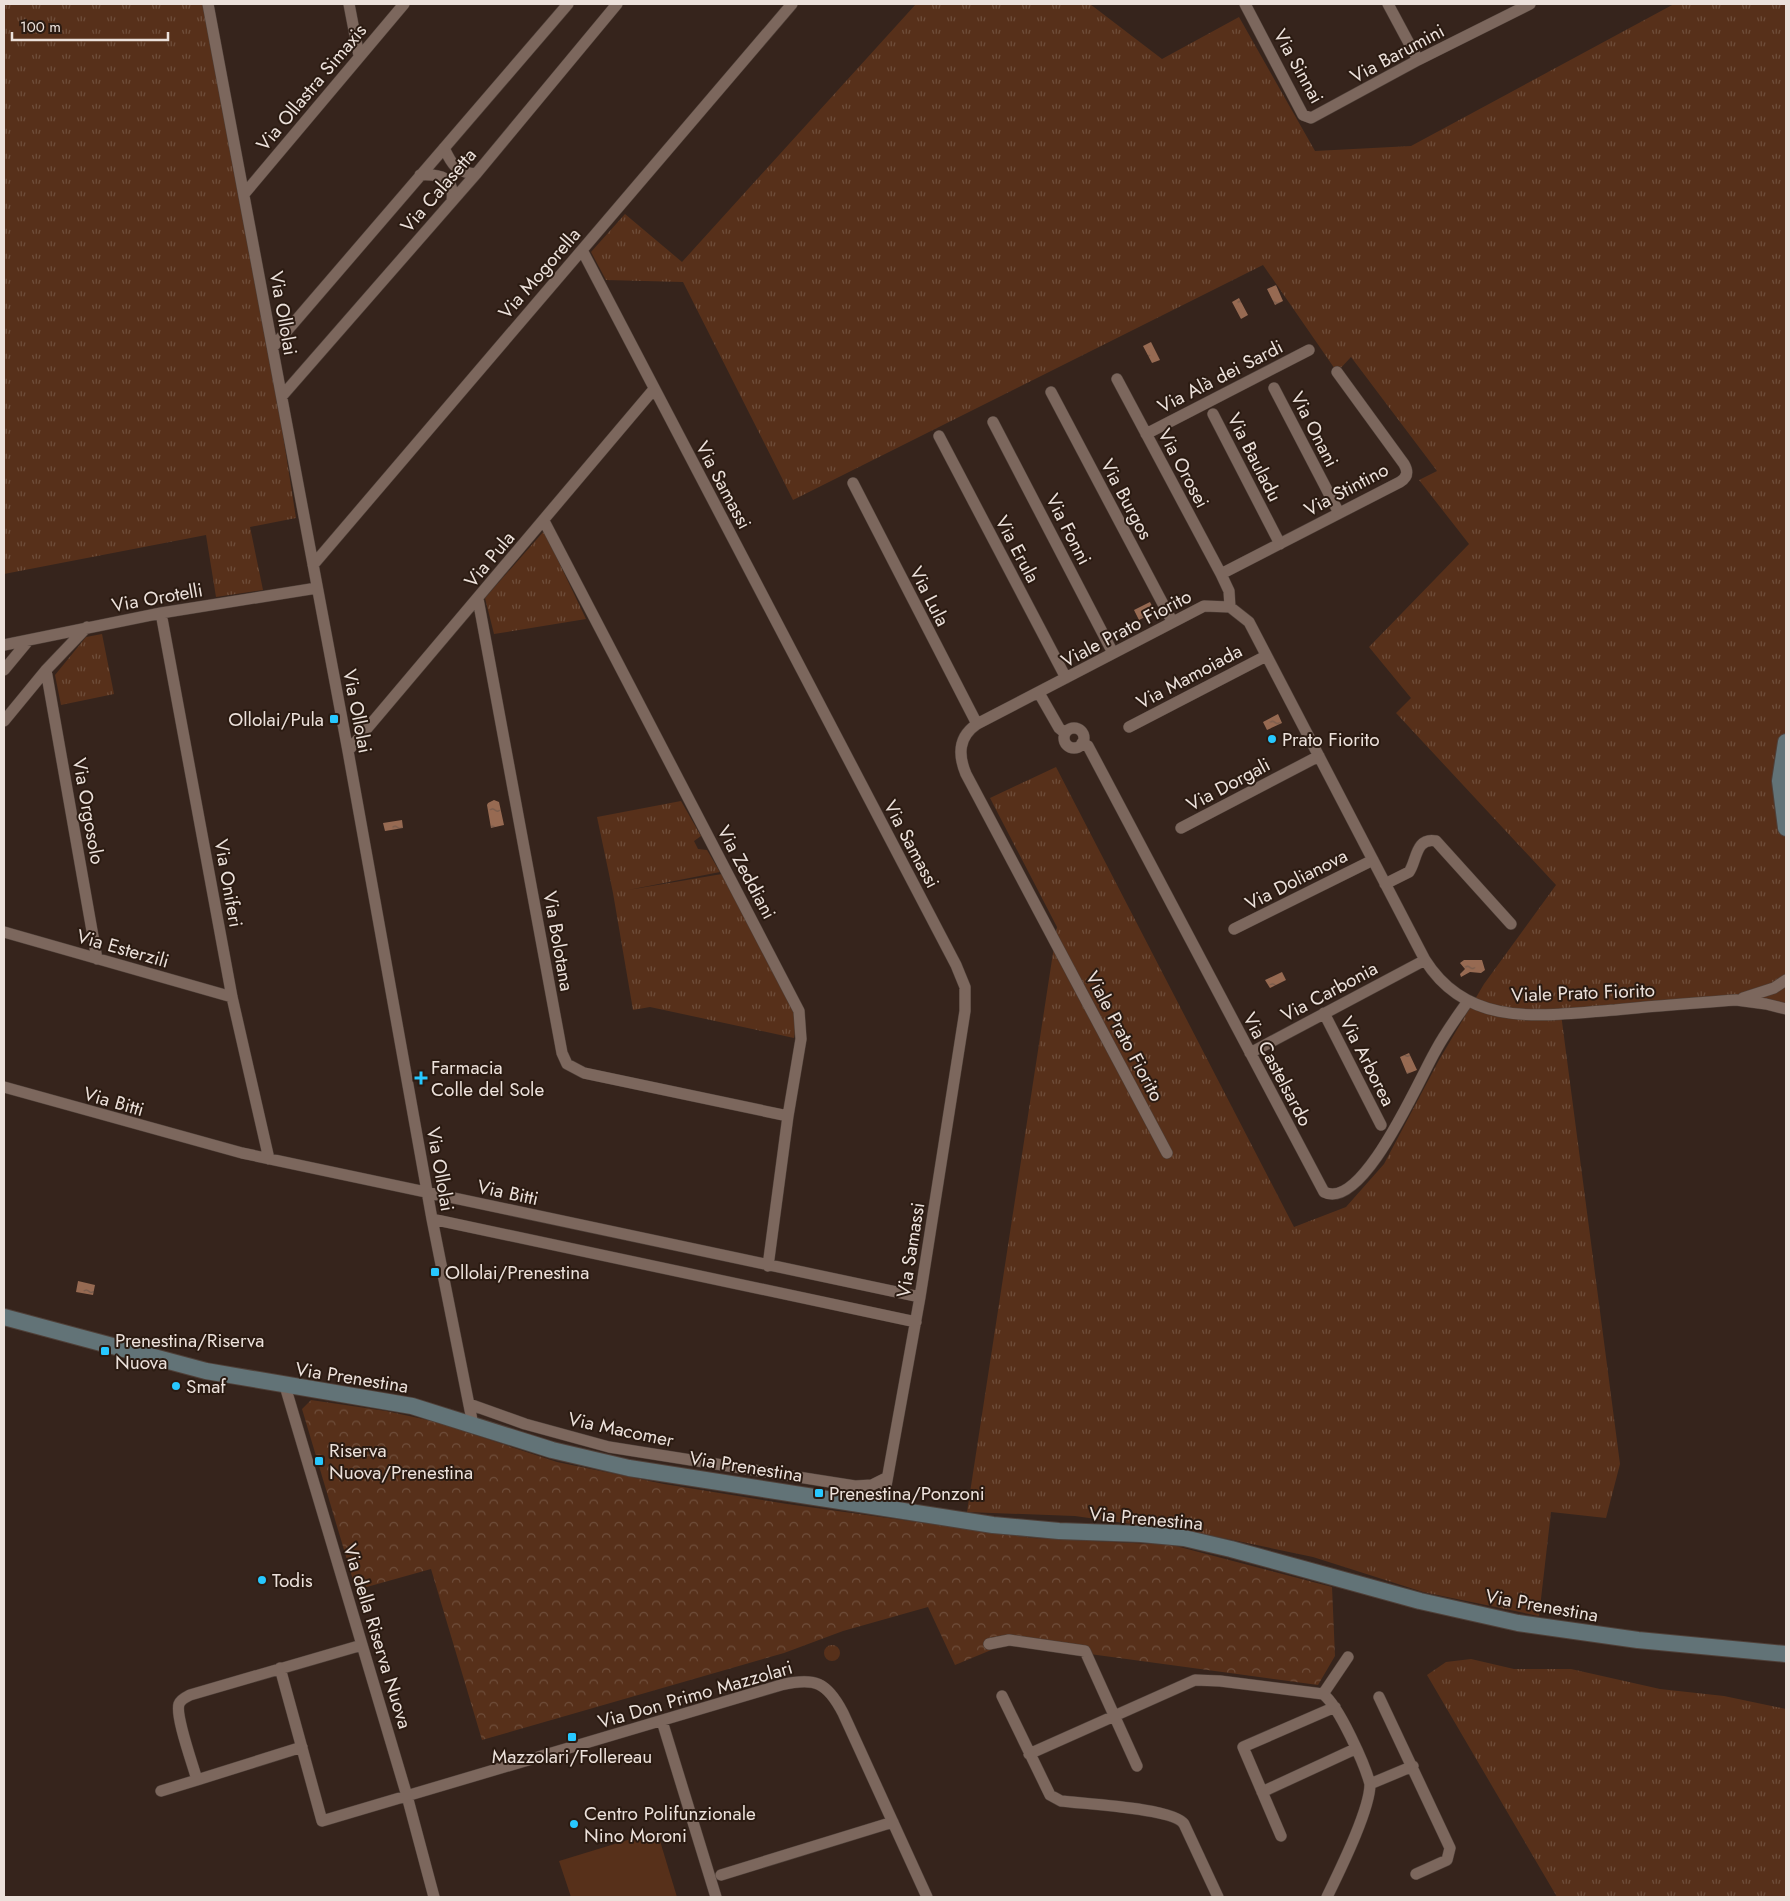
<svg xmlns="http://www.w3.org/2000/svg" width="1790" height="1901" viewBox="0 0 1790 1901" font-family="Jost,sans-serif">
<defs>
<pattern id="grass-tufts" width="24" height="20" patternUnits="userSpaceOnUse" patternTransform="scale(1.25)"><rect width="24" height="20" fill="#57301a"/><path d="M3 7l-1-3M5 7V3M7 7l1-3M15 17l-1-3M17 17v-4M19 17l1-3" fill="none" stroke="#6f4e3b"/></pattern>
<pattern id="park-crowns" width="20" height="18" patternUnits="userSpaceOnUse" patternTransform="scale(1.25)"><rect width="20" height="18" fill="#57301a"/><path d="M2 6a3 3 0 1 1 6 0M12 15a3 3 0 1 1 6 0" fill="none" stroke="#6f4e3b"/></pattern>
<pattern id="water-ripples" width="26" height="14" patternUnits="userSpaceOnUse" patternTransform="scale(1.25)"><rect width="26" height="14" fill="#976a52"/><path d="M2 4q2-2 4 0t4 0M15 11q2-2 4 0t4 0" fill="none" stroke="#73594b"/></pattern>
</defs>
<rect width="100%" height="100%" fill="#36241c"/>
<path fill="url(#grass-tufts)" d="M4 4H210L245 193 296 518 250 527 263 590 216 597 206 535 4 574Z
M916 4H1090L1162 59 1239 17 1315 151 1411 146 1674 4H1786V1012L1736 1000 1561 1014 1620 1464 1606 1518 1551 1512 1539 1616 1423 1592 1313 1557 1209 1535 1075 1516 967 1512 1057 927 990 798 1056 767 1294 1227 1346 1207 1384 1164 1439 1060 1484 984 1556 885 1396 713 1411 698 1369 647 1469 544 1419 480 1437 471 1351 357 1337 372 1263 265 793 500 683 282 606 280 591 252 625 214 682 262Z
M544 531 586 619 494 634 485 598Z
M102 634 114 694 61 705 55 675 86 637Z
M681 801 701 836 694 841 698 849 707 850 720 872 628 890 722 874 798 1019 794 1038 650 1007 633 1010 613 893 597 817Z
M824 1653a8 8 0 1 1 16 0a8 8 0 1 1-16 0Z
M1471 1659 1514 1669H1571L1660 1689 1724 1696 1786 1709V1897H1557L1427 1675 1446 1662Z"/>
<path fill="url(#park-crowns)" d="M311 1400 386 1411 432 1421 557 1462 664 1484 787 1504 1032 1538 1172 1545 1332 1587 1335 1656 1318 1685 1008 1643 955 1665 928 1607 843 1631 784 1653 482 1740 431 1569 356 1590 302 1409Z"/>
<path fill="#57301a" d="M657 1831 677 1897H571L559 1861Z"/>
<path fill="url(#water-ripples)" d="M1276 285 1283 301 1275 305 1267 289Z
M1239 298 1248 315 1241 319 1232 302Z
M1151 342 1160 360 1152 363 1143 346Z
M1150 602 1155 612 1139 620 1134 610Z
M1278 714 1282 723 1267 730 1263 722Z
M494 800 499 802 504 825 491 828 487 805 488 803Z
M402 820 403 828 385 831 383 823Z
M1464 960H1482L1485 970 1481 973 1470 972 1461 977 1460 974 1465 969 1460 963Z
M1282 972 1286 980 1270 988 1265 980Z
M1409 1053 1417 1070 1407 1074 1400 1057Z
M78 1281 95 1285 93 1295 76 1292Z"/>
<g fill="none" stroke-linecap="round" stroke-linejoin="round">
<defs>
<path id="street" d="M208 4 348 751 432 1219 473 1425
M349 4 359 56
M1245 4 1303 115 1311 118 1418 60 1530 4
M1388 4 1418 60
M444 148C452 165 456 172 476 174
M420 175C441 174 455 177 452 201
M245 193 404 4
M582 250 956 965 965 987V1011L920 1297 882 1508
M273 347 568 4
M1117 379 1221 574
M1274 388 1339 513
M1051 392 1172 621
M282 396 476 174 617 4
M1213 414 1280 544
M993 422 1113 653
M1146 434 1309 350
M939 436 1066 678
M853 483 977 724
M544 521 799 1011 801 1039 788 1116 768 1266
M313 565 792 4
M478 599 562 1053 567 1064 584 1073 788 1116
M1230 607 1229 591 1221 574 1400 482C1408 477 1408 471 1404 464L1337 372
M161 613 232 997 269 1159
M4 645 161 613 317 588
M4 670 28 641
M46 670 97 959
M1039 693 1059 728 1065 733
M4 721 46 670 87 627
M1129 727 1266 656
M1064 738a10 10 0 1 1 20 0a10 10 0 1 1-20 0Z
M1082 743 1088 746 1324 1192C1363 1212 1420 1077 1436 1050 1445 1033 1457 1017 1468 1001
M348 751 654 389
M1181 828 1319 756
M1385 884 1409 872C1417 861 1415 837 1436 841L1511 924
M1234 929 1373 860
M4 932 232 997
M1743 998 1774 988 1786 980
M1324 1013 1381 1125
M1250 1053 1425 960
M4 1087 242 1153 920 1297
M1167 1153 966 774C958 755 958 737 977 724L1204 606 1230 607 1249 622 1425 960C1469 1030 1544 1015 1615 1010 1655 1006 1696 1003 1736 1000L1766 1004 1786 1009
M432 1219 916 1322
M285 1386 407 1796 434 1897
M469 1404 525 1424 609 1447 855 1486 872 1485 886 1478
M989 1644 1009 1640 1085 1651 1137 1766
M280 1668 322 1821 781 1685C815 1677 827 1682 843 1713L927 1897
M1323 1694 1348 1657
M1002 1696 1050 1795 1061 1801C1084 1804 1174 1808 1184 1824L1218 1897
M1379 1697 1450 1848 1447 1860 1416 1874
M662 1721 716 1897
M302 1747 197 1780C193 1765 175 1716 179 1704 181 1699 186 1697 190 1695L362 1645
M1029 1754 1195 1680 1220 1681 1323 1694C1339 1706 1365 1765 1370 1784 1370 1810 1339 1872 1327 1897
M1370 1784 1413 1766
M161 1791 197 1780
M1262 1792 1355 1749
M1281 1836 1243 1747 1335 1707
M721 1875 893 1822"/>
<path id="secondary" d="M1786 742 1780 781 1786 828
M4 1317 206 1371 412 1406 552 1450 629 1468 993 1525 1059 1531 1141 1534 1184 1538 1231 1549 1420 1601 1518 1623 1638 1640 1786 1654"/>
</defs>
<use href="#street" stroke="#4f4039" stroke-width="12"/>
<use href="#secondary" stroke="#4f4039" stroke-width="18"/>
<use href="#street" stroke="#7c675d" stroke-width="11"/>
<use href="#secondary" stroke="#627377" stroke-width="16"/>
</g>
<g fill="#27c8ff" stroke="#2b1b12" stroke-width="2">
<rect x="329" y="714" width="10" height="10" rx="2.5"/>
<circle cx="1272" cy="739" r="5"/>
<path d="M418.5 1070.5h5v5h5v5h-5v5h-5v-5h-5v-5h5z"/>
<rect x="430" y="1267" width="10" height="10" rx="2.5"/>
<rect x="100" y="1346" width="10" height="10" rx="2.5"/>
<circle cx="176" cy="1386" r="5"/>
<rect x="314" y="1456" width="10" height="10" rx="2.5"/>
<rect x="814" y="1488" width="10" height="10" rx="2.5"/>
<circle cx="262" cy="1580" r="5"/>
<rect x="567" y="1732" width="10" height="10" rx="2.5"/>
<circle cx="574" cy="1824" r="5"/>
</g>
<g text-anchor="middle" stroke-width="4" stroke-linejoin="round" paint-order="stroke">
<g font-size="19" fill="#ece1db" stroke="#2b1b12">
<text transform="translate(1397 53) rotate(-28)" y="7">Via Barumini</text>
<text transform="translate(1299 66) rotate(61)" y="7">Via Sinnai</text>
<text transform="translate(311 87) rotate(-50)" y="7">Via Ollastra Simaxis</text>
<text transform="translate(438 190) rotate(-49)" y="7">Via Calasetta</text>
<text transform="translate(539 273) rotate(-49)" y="7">Via Mogorella</text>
<text transform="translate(284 313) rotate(80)" y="7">Via Ollolai</text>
<text transform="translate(1220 376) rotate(-27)" y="7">Via Alà dei Sardi</text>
<text transform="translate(1315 429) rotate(63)" y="7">Via Onani</text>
<text transform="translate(1255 457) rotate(63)" y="7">Via Bauladu</text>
<text transform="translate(1184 468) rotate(62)" y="7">Via Orosei</text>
<text transform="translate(724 485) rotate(62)" y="7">Via Samassi</text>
<text transform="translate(1346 489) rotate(-28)" y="7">Via Stintino</text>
<text transform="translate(1127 499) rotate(62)" y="7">Via Burgos</text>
<text transform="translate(1069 529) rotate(63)" y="7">Via Fonni</text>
<text transform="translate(1018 549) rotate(62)" y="7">Via Erula</text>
<text transform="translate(489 559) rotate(-50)" y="7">Via Pula</text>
<text transform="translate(930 596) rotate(63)" y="7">Via Lula</text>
<text transform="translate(157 597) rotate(-10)" y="7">Via Orotelli</text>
<text transform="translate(1126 628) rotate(-28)" y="7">Viale Prato Fiorito</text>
<text transform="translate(1189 676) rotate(-28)" y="7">Via Mamoiada</text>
<text transform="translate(358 711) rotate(79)" y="7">Via Ollolai</text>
<text transform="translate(1228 784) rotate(-28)" y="7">Via Dorgali</text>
<text transform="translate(89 811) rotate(80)" y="7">Via Orgosolo</text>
<text transform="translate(912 844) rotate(62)" y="7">Via Samassi</text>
<text transform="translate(747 872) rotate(62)" y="7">Via Zeddiani</text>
<text transform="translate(1296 879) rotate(-27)" y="7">Via Dolianova</text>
<text transform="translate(229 883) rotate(80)" y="7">Via Oniferi</text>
<text transform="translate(559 941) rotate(80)" y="7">Via Bolotana</text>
<text transform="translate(123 948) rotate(16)" y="7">Via Esterzili</text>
<text transform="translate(1329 991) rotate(-28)" y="7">Via Carbonia</text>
<text transform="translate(1583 992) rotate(-2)" y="7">Viale Prato Fiorito</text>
<text transform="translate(1125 1036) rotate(62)" y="7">Viale Prato Fiorito</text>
<text transform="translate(1368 1061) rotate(63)" y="7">Via Arborea</text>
<text transform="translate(1278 1069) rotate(62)" y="7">Via Castelsardo</text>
<text transform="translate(114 1101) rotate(16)" y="7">Via Bitti</text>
<text transform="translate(441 1169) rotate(80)" y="7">Via Ollolai</text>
<text transform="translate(508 1192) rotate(12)" y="7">Via Bitti</text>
<text transform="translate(910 1250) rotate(-81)" y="7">Via Samassi</text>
<text transform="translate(352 1377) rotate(9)" y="7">Via Prenestina</text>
<text transform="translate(621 1429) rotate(12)" y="7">Via Macomer</text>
<text transform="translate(746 1466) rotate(9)" y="7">Via Prenestina</text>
<text transform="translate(1146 1518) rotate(5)" y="7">Via Prenestina</text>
<text transform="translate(1542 1605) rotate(10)" y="7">Via Prenestina</text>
<text transform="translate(378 1636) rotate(73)" y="7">Via della Riserva Nuova</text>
<text transform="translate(695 1694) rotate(-16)" y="7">Via Don Primo Mazzolari</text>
</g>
<g font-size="19" fill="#ece1db" stroke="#2b1b12" text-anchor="start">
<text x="324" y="726" text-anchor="end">Ollolai/Pula</text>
<text x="1282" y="746">Prato Fiorito</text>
<text x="431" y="1074">Farmacia<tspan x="431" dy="22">Colle del Sole</tspan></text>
<text x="445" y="1279">Ollolai/Prenestina</text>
<text x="115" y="1347">Prenestina/Riserva<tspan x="115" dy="22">Nuova</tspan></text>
<text x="186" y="1393">Smaf</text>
<text x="329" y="1457">Riserva<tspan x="329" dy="22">Nuova/Prenestina</tspan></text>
<text x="829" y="1500">Prenestina/Ponzoni</text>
<text x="272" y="1587">Todis</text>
<text x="572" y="1763" text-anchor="middle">Mazzolari/Follereau</text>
<text x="584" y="1820">Centro Polifunzionale<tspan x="584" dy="22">Nino Moroni</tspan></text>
</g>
</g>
<rect width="1790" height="1901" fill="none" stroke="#ece1db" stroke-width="10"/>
<path d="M12 32v8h156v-8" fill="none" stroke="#ece1db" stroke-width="2.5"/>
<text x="20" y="32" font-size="15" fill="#ece1db" stroke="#2b1b12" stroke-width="4" paint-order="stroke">100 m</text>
</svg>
